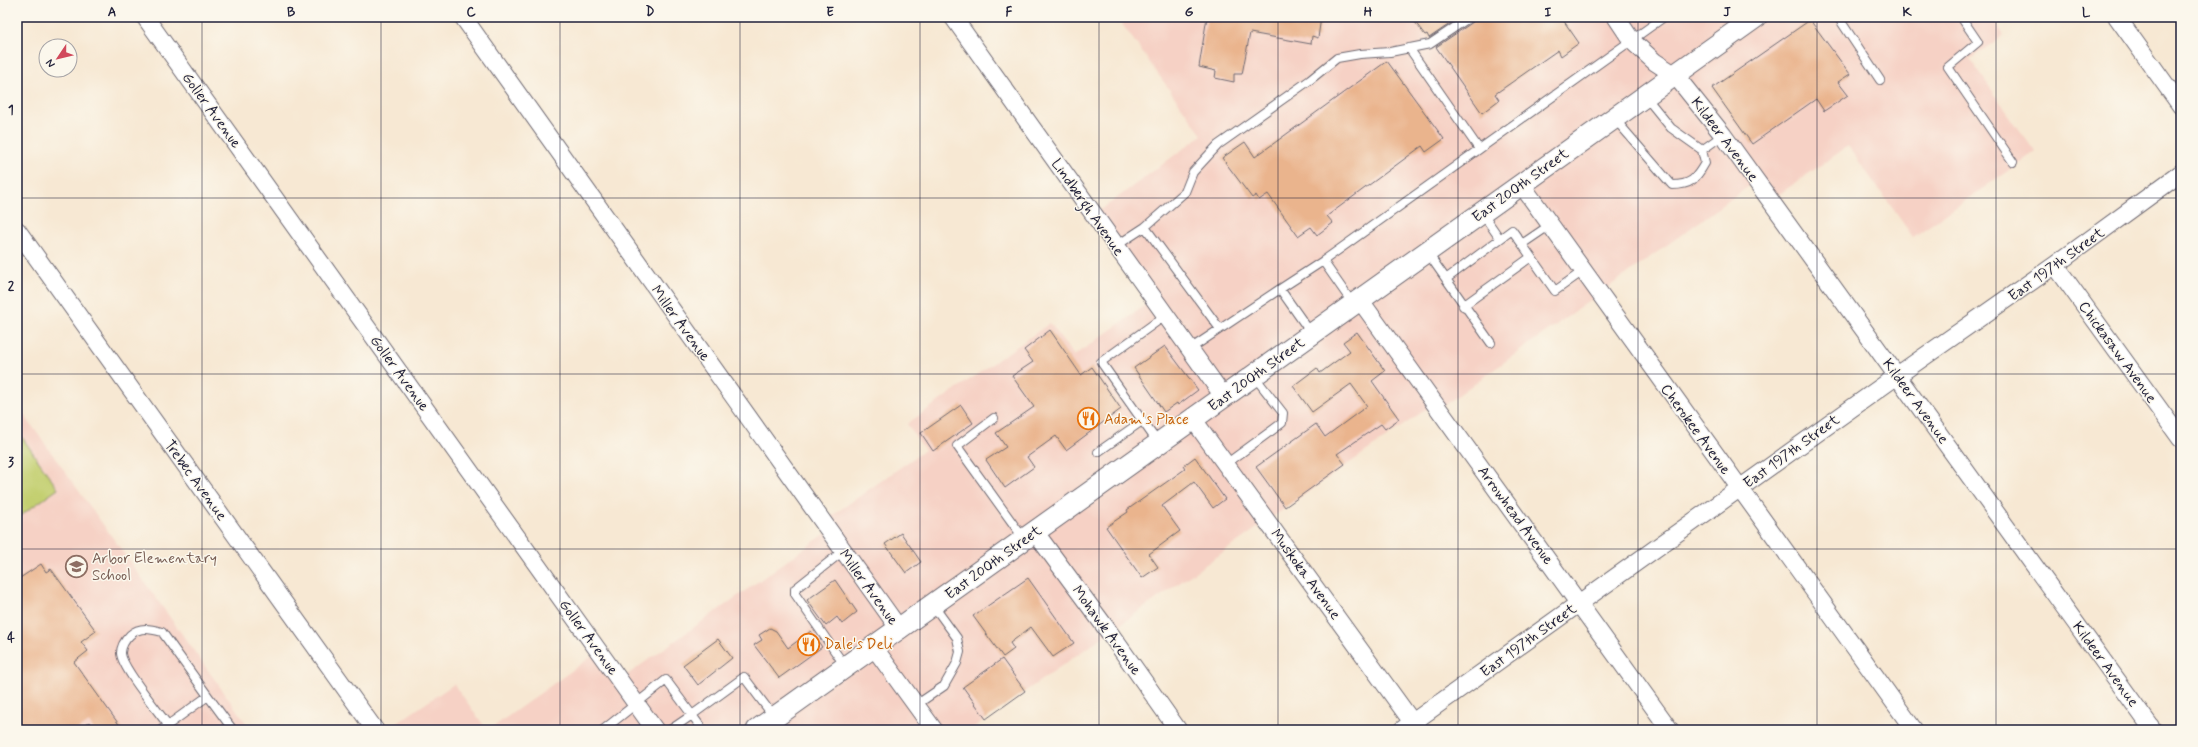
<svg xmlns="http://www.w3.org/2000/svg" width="2198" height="747" viewBox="0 0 2198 747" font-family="Mynerve,sans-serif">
<rect width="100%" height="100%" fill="#fbf7ec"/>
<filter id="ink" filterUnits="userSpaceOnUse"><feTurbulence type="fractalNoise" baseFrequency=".025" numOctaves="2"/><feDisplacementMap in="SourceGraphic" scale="8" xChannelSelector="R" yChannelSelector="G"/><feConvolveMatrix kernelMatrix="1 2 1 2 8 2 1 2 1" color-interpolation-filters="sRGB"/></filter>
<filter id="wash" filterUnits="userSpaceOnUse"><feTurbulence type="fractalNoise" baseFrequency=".012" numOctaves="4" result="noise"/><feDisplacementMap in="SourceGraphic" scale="16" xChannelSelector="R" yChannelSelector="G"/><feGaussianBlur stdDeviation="0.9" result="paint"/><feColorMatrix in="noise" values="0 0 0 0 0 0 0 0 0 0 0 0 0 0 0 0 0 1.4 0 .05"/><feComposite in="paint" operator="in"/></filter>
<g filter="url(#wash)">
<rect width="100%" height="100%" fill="#f7e8d3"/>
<path fill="#f6d1c5" d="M1117 17H1992L2004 35 1970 59 2035 152 1913 237 1848 146 1771 200 1756 181 1439 409 1435 403 970 730H934L926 719 911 730H489L599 651 620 680 829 531 823 522 925 450 907 424 1050 323 1074 356 1154 299 1094 215 1202 135Z
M17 405 251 730H17Z
M454 684 487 730H387Z"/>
<path fill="#c3cf70" stroke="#727856" d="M17 430 58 489 17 518Z"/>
<g id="blocks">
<path fill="#eab48d" d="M1207 17H1321L1318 38 1312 36 1311 44 1250 33 1242 74H1234V82L1215 78 1216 71 1199 67Z
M1411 17H1460L1429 38 1427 34 1425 35Z
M1475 17H1561L1579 43 1561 56 1558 50 1495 94 1499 100 1482 113 1436 47 1473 22Z
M1810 20 1850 74 1838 82 1848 95 1824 111 1816 99 1752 144 1712 88Z
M1387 61 1444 139 1426 152 1422 146 1327 216 1333 223 1317 235 1311 227 1298 236 1268 194 1259 200 1256 195 1252 198 1222 158 1245 142 1255 157Z
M1050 330 1081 375 1092 367 1121 409 1066 450 1056 436 1027 457 1034 467 1005 488 986 460 1006 447 996 433 1034 407 1012 376 1033 362 1024 350Z
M1357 332 1385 371 1372 381 1399 419 1385 429 1381 424 1337 454 1345 464 1285 507 1256 467 1316 424 1325 437 1367 406 1351 384 1312 412 1293 386 1317 368 1320 373 1350 351 1343 342Z
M1165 346 1198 390 1178 405 1177 403 1164 412 1134 368Z
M961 405 973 423 933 451 921 433Z
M1195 457 1225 499 1213 508 1194 482 1162 506 1180 531 1149 554 1158 567 1142 578 1106 527 1128 512 1127 510 1185 469 1183 466Z
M901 533 921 562 906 573 885 544Z
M41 564 46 572 51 569 96 631 81 642 88 651 74 662 123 730H94L89 722 77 730H17V580Z
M1028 578 1074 643 1053 657 1031 627 1010 643 1014 649 1003 657 973 616Z
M835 580 857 612 842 624 837 617 826 626 807 600Z
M770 628 776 631 788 648 811 631 822 647 779 678 754 645 762 640 759 635Z
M718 639 732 658 698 685 683 665Z
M1002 659 1025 691 986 719 963 687Z"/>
</g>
</g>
<g filter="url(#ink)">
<use href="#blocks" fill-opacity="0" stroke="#6d6770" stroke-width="1"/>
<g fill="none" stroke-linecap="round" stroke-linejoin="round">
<defs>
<path id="service" d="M1838 17 1880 80
M1961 17 1978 42 1948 67 2013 162
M1409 48 1479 149
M1645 96 1671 128 1702 150 1723 135
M1614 118 1672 185C1691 185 1696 179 1705 163L1702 150
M1482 213 1500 239
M1550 225 1522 244 1555 291 1583 271
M1145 227 1185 192 1193 172 1218 145 1310 80 1337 58 1360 54 1390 52 1430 44 1470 17
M1116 246 1145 227 1220 329
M1427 252 1491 343
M1446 279 1512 230 1522 244
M1353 304 1323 261 1664 17
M1463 306 1531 257
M1311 333 1280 289 1323 261
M1190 349 1280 289
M994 418 957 446 1024 539
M1158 443 1101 362 1166 315
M1098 452 1142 421
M1226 464 1282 423 1283 413 1254 376
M843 551 795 589V594L845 666
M916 705 944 686 957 663 960 652 957 638 933 605
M168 725C158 711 121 667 121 653 121 645 125 640 130 635 140 626 151 629 162 632L208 696
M161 730 208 696 233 730
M603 730 666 680 692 715 670 730
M703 730 692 715 744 677 774 717"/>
<path id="minor" d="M145 17 655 730
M463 17 900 630
M953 17 1224 397
M1616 17 1632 41 1655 62 1675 75 1723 135 2153 730
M2117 17 2181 106
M1521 184 1914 730
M17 230 375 730
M2055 265 2181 439
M1360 300 1670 730
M1193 419 1418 730
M1035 532 1109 632 1178 730
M873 646 934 730
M1402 730 1898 375 2055 265 2181 173"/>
<path id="tertiary" d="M757 730 1756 17"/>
</defs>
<use href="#service" stroke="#6d6770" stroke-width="10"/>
<use href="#minor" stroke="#6d6770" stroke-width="19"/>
<use href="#tertiary" stroke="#6d6770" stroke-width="23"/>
<use href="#service" stroke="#fff" stroke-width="8"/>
<use href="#minor" stroke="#fff" stroke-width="17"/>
<use href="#tertiary" stroke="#fff" stroke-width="21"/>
</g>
</g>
<path fill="none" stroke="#22223b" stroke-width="1" stroke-opacity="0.55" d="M202 17V730M381 17V730M560 17V730M740 17V730M920 17V730M1099 17V730M1278 17V730M1458 17V730M1638 17V730M1817 17V730M1996 17V730M17 198H2181M17 374H2181M17 549H2181"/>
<defs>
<symbol id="restaurant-ring" viewBox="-11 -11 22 22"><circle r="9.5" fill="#fbf7ec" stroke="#e8710a" stroke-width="1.5"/><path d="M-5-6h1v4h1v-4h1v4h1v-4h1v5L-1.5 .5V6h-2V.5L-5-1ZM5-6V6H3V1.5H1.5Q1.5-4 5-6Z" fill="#e8710a"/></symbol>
<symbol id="school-ring" viewBox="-11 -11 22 22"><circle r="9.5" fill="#fbf7ec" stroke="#8d6e63" stroke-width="1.5"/><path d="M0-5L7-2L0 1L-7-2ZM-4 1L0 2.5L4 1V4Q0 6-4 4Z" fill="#8d6e63"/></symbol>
</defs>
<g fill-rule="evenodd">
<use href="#restaurant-ring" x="1076" y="406" width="25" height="25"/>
<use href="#school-ring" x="64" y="554" width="25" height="25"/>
<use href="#restaurant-ring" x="796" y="632" width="25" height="25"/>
</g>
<g text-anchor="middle" stroke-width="3" stroke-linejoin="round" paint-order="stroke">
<g font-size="15" fill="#22223b" stroke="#fbf7ec">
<text transform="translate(212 110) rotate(54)" y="5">Goller Avenue</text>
<text transform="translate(1725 139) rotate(53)" y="5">Kildeer Avenue</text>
<text transform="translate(1520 185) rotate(-36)" y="5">East 200th Street</text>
<text transform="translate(1088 207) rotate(55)" y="5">Lindbergh Avenue</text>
<text transform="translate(2056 264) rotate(-36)" y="5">East 197th Street</text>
<text transform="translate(681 323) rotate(54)" y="5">Miller Avenue</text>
<text transform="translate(2118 352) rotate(54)" y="5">Chickasaw Avenue</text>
<text transform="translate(400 373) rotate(54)" y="5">Goller Avenue</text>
<text transform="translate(1256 374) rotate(-36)" y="5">East 200th Street</text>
<text transform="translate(1916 401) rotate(54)" y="5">Kildeer Avenue</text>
<text transform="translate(1696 429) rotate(54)" y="5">Cherokee Avenue</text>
<text transform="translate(1791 451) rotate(-36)" y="5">East 197th Street</text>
<text transform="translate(196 480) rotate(54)" y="5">Trebec Avenue</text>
<text transform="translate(1516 515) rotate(54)" y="5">Arrowhead Avenue</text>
<text transform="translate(993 562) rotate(-36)" y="5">East 200th Street</text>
<text transform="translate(1306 574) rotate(54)" y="5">Muskoka Avenue</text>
<text transform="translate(869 587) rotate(54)" y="5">Miller Avenue</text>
<text transform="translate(1107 630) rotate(54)" y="5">Mohawk Avenue</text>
<text transform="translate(589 637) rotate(54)" y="5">Goller Avenue</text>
<text transform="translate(1528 640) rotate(-36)" y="5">East 197th Street</text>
<text transform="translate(2106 664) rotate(54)" y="5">Kildeer Avenue</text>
</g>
<g font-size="15" fill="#c56008" stroke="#fbf7ec" text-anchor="start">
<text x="1104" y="424">Adam's Place</text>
<text x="824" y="649">Dale's Deli</text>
</g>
<g font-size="15" fill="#785e54" stroke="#fbf7ec" text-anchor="start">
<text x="92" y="563">Arbor Elementary<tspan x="92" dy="17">School</tspan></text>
</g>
</g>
<rect width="2198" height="747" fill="none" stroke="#fbf7ec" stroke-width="44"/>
<g transform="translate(58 58) rotate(235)"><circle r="19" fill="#fbf7ec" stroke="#a4a2a5"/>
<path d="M0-3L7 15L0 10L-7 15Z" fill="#d1495b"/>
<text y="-6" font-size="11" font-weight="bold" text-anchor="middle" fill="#22223b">N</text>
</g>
<rect x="22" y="22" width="2154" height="703" fill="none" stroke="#22223b" stroke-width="1.5"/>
<g font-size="13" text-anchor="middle" font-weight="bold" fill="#22223b">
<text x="112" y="16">A</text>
<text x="291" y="16">B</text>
<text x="471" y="16">C</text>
<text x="650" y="16">D</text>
<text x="830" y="16">E</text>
<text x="1009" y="16">F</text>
<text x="1189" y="16">G</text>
<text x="1368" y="16">H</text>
<text x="1548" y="16">I</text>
<text x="1727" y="16">J</text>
<text x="1907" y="16">K</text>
<text x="2086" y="16">L</text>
<text x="11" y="114">1</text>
<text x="11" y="290">2</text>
<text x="11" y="466">3</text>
<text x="11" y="642">4</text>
</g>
</svg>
